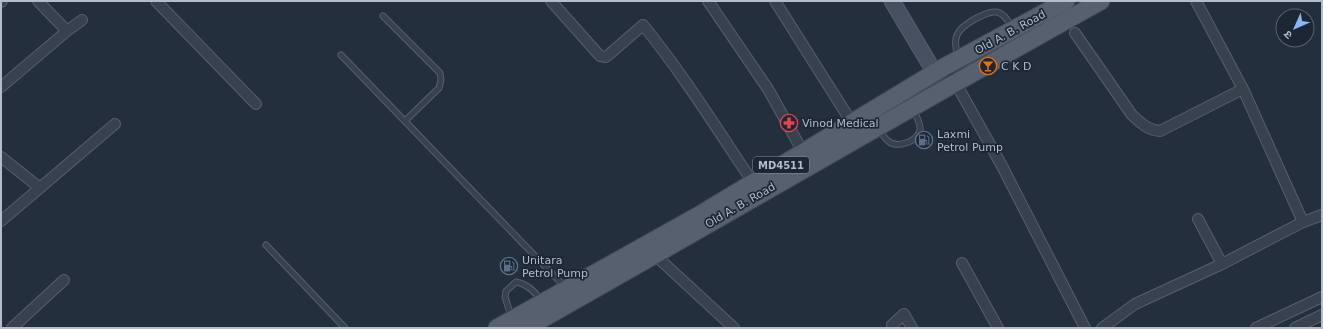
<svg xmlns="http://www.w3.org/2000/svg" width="1323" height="329" viewBox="0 0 1323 329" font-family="'DejaVu Sans','Noto Sans Devanagari',sans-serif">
<rect width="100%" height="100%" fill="#242f3e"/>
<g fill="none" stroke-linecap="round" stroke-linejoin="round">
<defs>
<path id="lane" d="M383 16 440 73 441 80 439 88 405 121
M341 55 565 287
M958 56C956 50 954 42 957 35 961 25 986 11 996 12 1004 13 1008 21 1012 27
M879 129C882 134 885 140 891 143 900 147 918 141 920 130 921 124 916 115 913 110
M266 245 345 328
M511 316 505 297 506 291 516 282C527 284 534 291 541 300"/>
<path id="street" d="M38 1 67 31
M156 1 256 104
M551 1 600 56 606 57 643 25C683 74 717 129 752 181
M708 1 768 89 803 152
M775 1 852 123
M1196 1 1243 89 1303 222
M1 2 2 1
M1075 33 1132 115C1141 123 1147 130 1160 131L1243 89
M955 82 1002 166 1085 328
M1 87 67 31 82 20
M1 157 40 188
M1198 219 1222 264
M1 221 115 124
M655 255 734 328
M962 263 998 328
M12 328 64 280
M893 328 892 325 904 314 912 328
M1102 328 1135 304 1222 264 1303 222 1322 215
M1256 328 1322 297
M1295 328 1322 315"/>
<path id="secondary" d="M892 1 935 73"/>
<path id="primary" d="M497 328 701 214 944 67 1066 1
M526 328C718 220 908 108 1101 1"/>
</defs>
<use href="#lane" stroke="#565f6c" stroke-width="7"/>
<use href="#street" stroke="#565f6c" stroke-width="12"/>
<use href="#secondary" stroke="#565f6c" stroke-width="17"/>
<use href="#primary" stroke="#414a57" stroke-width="19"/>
<use href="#lane" stroke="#38414e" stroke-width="5"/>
<use href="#street" stroke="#38414e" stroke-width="10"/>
<use href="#secondary" stroke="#465061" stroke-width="15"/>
<use href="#primary" stroke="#56606e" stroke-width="17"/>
</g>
<defs>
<symbol id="bar-ring" viewBox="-11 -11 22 22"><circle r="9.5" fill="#1d2633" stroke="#e8710a" stroke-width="1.5"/><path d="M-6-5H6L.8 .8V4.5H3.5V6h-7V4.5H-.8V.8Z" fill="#e8710a"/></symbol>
<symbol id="pharmacy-ring" viewBox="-11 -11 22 22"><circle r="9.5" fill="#1d2633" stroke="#e0444e" stroke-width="1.5"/><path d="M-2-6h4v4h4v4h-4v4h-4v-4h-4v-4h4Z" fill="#e0444e"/></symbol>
<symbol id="fuel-ring" viewBox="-11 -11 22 22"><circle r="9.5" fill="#1d2633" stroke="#5c6f8a" stroke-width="1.5"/><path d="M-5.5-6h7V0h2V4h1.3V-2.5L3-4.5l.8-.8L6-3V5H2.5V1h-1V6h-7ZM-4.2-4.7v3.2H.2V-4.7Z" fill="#5c6f8a"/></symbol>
</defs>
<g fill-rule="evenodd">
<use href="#bar-ring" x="978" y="56" width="20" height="20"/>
<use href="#pharmacy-ring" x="779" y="113" width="20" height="20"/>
<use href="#fuel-ring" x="914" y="130" width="20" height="20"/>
<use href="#fuel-ring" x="499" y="256" width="20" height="20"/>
</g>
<g text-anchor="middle" stroke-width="3.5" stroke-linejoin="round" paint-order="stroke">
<rect fill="#1d2633" stroke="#878f9c" stroke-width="1" x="753" y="157" width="56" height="16" rx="3"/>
<g font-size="10" font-weight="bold" fill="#b4bcc9">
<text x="781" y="169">MD4511</text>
</g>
<g font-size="11" fill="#b4bcc9" stroke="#1d2633">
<text transform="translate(1010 32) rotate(-29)" y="4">Old A. B. Road</text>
<text transform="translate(740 205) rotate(-30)" y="4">Old A. B. Road</text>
</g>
<g font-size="11" fill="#b4bcc9" stroke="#1d2633" text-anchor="start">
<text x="1001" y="70">C K D</text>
<text x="802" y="127">Vinod Medical</text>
<text x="937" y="138">Laxmi<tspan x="937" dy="13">Petrol Pump</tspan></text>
<text x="522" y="264">Unitara<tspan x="522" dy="13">Petrol Pump</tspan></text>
</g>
</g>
<rect width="1323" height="329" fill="none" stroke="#b4bcc9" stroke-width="4"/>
<g transform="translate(1295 28) rotate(225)"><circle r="19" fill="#1d2633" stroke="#59626f"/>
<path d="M0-3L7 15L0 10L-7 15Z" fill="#8ab4f8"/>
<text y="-6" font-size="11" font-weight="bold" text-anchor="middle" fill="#b4bcc9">उ</text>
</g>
</svg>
